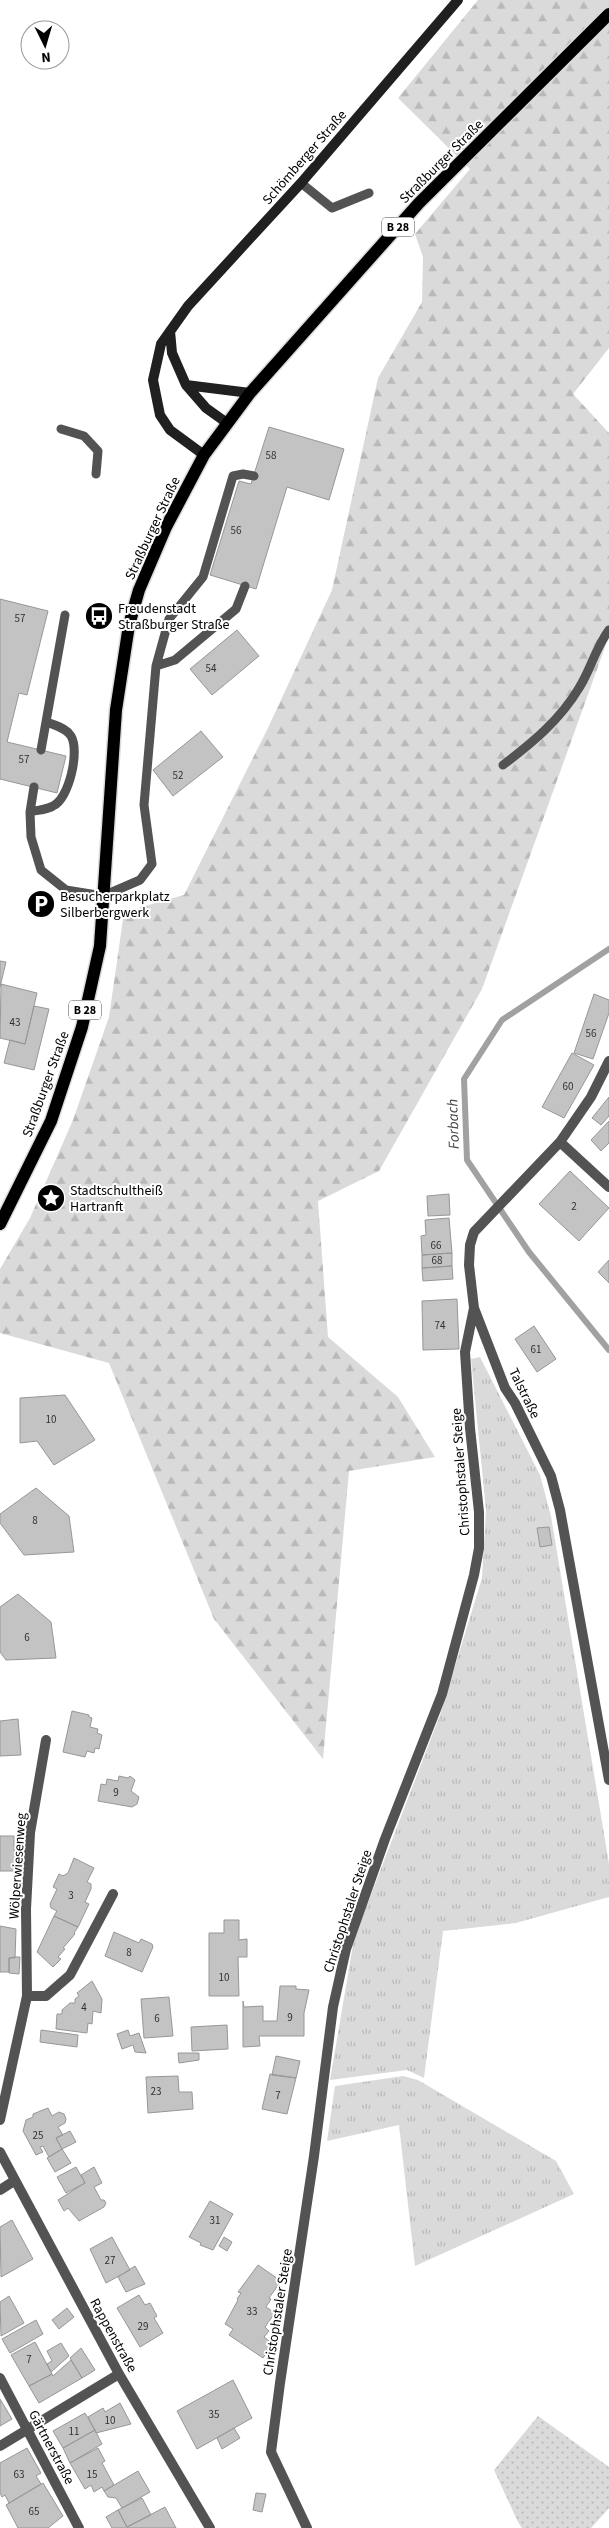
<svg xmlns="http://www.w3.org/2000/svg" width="609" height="2528" viewBox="0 0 609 2528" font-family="'Source Sans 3',sans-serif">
<defs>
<pattern id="grass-tufts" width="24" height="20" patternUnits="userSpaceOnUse" patternTransform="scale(1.25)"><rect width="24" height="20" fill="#dadada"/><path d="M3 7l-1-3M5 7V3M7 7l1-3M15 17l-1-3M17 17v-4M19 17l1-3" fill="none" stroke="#b9b9b9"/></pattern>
<pattern id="forest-firs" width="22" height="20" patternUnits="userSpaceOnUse" patternTransform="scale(1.25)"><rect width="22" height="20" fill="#dadada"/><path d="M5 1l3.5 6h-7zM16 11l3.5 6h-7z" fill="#b9b9b9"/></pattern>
<pattern id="garden-dots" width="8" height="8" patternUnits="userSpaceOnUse" patternTransform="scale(1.25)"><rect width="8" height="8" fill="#dadada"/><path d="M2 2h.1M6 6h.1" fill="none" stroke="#b9b9b9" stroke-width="1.8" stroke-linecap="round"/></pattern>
</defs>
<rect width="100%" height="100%" fill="#fff"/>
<path fill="url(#grass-tufts)" d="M480 1357 540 1475 551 1516 609 1864V1897L516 1923 443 1931 424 2078 407 2070 330 2080 354 1939 440 1715 482 1578 486 1510 471 1359Z
M403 2076 418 2080 556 2161 574 2194 415 2266 399 2125 327 2141 335 2086Z"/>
<path fill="url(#forest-firs)" d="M478 0H609V348L573 394 609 433V636L482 989 379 1171 318 1201 328 1337 398 1397 435 1457 349 1471 323 1759 214 1619 109 1363 0 1333V1269L30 1218 73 1120 109 1017 124 912 184 895 267 730 332 590 378 378 422 302 423 257 415 234 470 169 398 98Z"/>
<path fill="url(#garden-dots)" d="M538 2416 609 2467V2508L591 2528H522L518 2522 494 2470Z"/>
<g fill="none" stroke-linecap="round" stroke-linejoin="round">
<path stroke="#a1a1a1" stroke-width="6" d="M609 949 502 1020 464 1079 467 1160 529 1252 609 1350"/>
</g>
<path fill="#c3c3c3" stroke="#979797" d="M269 427 344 449 329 500 287 487 256 589 210 575 239 481 251 484Z
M0 599 48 611 27 695 19 693 7 742 66 756 57 793 0 779Z
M237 630 259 656 212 695 190 669Z
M201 731 223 757 173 796 153 770Z
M0 961 6 962 0 987Z
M1 984 37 993 25 1044 0 1038Z
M594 994 609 1000V1013L593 1059 574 1053Z
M34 1006 49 1009 34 1070 4 1063 10 1040 25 1044Z
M572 1053 594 1065 564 1118 542 1107Z
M609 1097V1116L601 1125 592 1118Z
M609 1121V1143L601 1151 591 1140Z
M570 1171 609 1208 579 1241 539 1204Z
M449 1194 450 1215 428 1216 427 1196Z
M449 1218 452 1253 422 1255 421 1236 426 1235 425 1220Z
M452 1253V1266L422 1268V1255Z
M609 1260V1283L598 1272Z
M452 1266 453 1279 423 1281 422 1268Z
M457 1299 459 1349 423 1350 422 1301Z
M534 1326 556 1359 537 1372 515 1339Z
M65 1395 95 1440 54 1465 37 1441 20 1443V1398Z
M36 1488 69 1516 74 1552 24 1555 0 1523V1514Z
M549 1527 552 1545 540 1547 537 1528Z
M18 1594 51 1622 56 1658 6 1660 0 1652V1607Z
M72 1711 89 1715V1717L92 1718 90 1727 98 1729 97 1733 102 1735 99 1749 95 1748 94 1753 87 1751 85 1757 63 1752Z
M18 1719 21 1755 0 1756V1721Z
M119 1776 128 1778 130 1776 135 1780 131 1791 139 1797 137 1804 132 1807 98 1801 101 1784 106 1785 107 1779 118 1781Z
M0 1836H14V1850L20 1849V1871H0Z
M74 1858 94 1868 87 1882 91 1884V1889L85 1902 89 1904 78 1927 54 1916 57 1911 51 1908 50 1904 57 1889 53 1887 59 1874 63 1876 68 1873Z
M54 1916 78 1927 74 1933 75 1934 63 1948 65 1949 58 1957 61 1959 53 1967 37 1952Z
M224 1920H239V1940L247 1939V1957H238L239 1996H209V1933H224Z
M0 1926 16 1929 15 1958H9V1972H0Z
M114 1932 139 1943 141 1939 152 1944 153 1947 142 1972 105 1956Z
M15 1957H20L19 1974 9 1973V1958Z
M92 1981 102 1999 101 2013 93 2011 92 2024 88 2023 87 2033 56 2029 57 2014H62V2010L70 2003H75V1999L79 1996 77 1993Z
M280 1986H296V1989L309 1990 304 2013V2036H259L260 2046 243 2047V2001L244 2007 263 2006V2021H277Z
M169 1997 173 2036 144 2038 141 1999Z
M227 2025 228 2049 192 2051 191 2027Z
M41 2030 78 2035 77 2047 40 2042Z
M128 2030 130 2036 139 2033 146 2053 135 2052 133 2045 122 2049 117 2034Z
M178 2053H199V2060L179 2063Z
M276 2056 300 2061 296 2078 272 2075Z
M270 2074 296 2078 287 2114 262 2109Z
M178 2076 179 2092H192L193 2109 148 2113 146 2077Z
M48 2108 52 2116 59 2112 64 2114 66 2119 65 2123 58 2127 63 2135 56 2138 62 2149 49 2157 43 2146 40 2147 43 2152 36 2155 23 2131 26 2120 33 2117V2114Z
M70 2131 76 2142 62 2149 56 2138Z
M62 2149 71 2163 55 2172 47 2158Z
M76 2167 85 2183 66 2193 57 2177Z
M94 2167 102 2183 94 2187 101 2200H104L106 2203 104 2207 79 2221 68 2208 64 2211 58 2200 85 2183 81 2175Z
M210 2201 233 2214 213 2250 200 2245 201 2243 189 2237Z
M12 2220 33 2259 1 2277 0 2227Z
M112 2237 130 2270 106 2283 90 2249Z
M224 2237 232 2242 227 2251 219 2246Z
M258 2265 281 2281 269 2298 271 2299 266 2307 275 2313 265 2327 269 2331 264 2337 273 2344 263 2358 229 2335 233 2329 225 2324 238 2300 237 2299 241 2293 238 2292Z
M135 2266 145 2284 126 2292 118 2277Z
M139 2295 145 2305 150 2303 157 2316 154 2318 163 2333 140 2347 117 2308Z
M9 2296 24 2323 1 2336 0 2302Z
M67 2308 74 2317 59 2329 52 2320Z
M36 2320 43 2334 10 2353 2 2339Z
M35 2342 52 2374 29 2386 11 2355Z
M61 2343 69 2356 51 2372 47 2364 52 2361 47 2351Z
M81 2348 95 2370 82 2378 70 2358Z
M71 2360 82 2378 39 2403 29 2386 52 2374 53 2376Z
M233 2380 252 2418 197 2449 177 2411Z
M0 2399 12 2419 0 2426Z
M120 2403 131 2424 96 2433 88 2417 103 2408 105 2412Z
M85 2413 95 2430 63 2448 53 2431Z
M234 2428 240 2438 222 2449 217 2438Z
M95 2430 102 2444 70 2463 63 2448Z
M27 2448 41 2473 36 2476 41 2484 9 2503 5 2495 2 2497 0 2493V2463Z
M98 2448 105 2461 102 2463 114 2485 104 2491 102 2487 94 2492 91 2485 85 2489 70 2463Z
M138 2471 150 2492 122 2508 116 2498 108 2497 104 2491Z
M43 2483 63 2516 48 2528H18L6 2505Z
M256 2493 266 2494 262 2512 253 2510Z
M142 2498 151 2515 127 2527 118 2510Z
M165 2507 176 2528H112L106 2517 118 2510 127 2527Z"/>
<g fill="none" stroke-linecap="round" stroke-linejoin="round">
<defs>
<path id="primary" d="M0 1224 51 1121 82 1027 100 946 116 710 129 625 139 590 166 527 204 455 250 393 419 203 609 14"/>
</defs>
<use href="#primary" stroke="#dbdbdb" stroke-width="15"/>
<path stroke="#535353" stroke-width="9" d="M301 183 332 208 369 193
M61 429 84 436 98 451 96 474
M156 666 175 660 236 609 245 586
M41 750 65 615
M503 765C532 743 560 720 579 688 591 669 595 649 609 630
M34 787 30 812 31 837 41 870 66 890 103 896 140 880 152 864 144 805 156 666 169 619 203 577 233 476 243 474 254 476
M30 812C37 810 46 810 53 806 69 799 80 751 71 736 66 728 56 726 47 722"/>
<path stroke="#535353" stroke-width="10" d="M609 1061 591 1097 560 1142 474 1232 470 1245 469 1265 474 1308 505 1388 515 1403 551 1476 560 1510 609 1780
M560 1142 609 1187
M27 1996H46L70 1975 113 1894
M0 2120 27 1996 26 1909 30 1833 46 1740
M0 2152 119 2374 210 2528
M0 2190 14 2181
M0 2378 79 2528
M0 2446 119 2374
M307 2528 271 2452 280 2383 314 2156 333 2007 346 1949 385 1839 442 1694 474 1575 479 1548V1512L470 1428 465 1352 474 1308"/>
<path stroke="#202020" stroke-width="10" d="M170 331 172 353 186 385 250 393
M186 385 206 408 227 423
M204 455 170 430 160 415 153 380 161 344 188 306 301 183 458 0"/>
<use href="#primary" stroke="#000" stroke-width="12"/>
</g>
<defs>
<symbol id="bus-disc" viewBox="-11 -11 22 22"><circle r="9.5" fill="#000" stroke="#fff"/><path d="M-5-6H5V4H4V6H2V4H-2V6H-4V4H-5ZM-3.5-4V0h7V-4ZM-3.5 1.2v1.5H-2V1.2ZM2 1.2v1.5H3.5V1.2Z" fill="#fff"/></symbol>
<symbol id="parking-disc" viewBox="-11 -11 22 22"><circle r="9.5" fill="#000" stroke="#fff"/><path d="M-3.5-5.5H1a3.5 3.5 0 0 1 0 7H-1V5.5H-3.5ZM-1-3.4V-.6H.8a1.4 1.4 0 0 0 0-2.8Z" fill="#fff"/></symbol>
<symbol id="sight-disc" viewBox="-11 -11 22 22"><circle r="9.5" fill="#000" stroke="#fff"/><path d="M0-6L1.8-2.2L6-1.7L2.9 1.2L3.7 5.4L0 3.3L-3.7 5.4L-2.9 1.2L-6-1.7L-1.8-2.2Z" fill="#fff"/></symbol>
</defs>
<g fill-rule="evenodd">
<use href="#bus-disc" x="83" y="600" width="32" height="32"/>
<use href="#parking-disc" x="25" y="888" width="32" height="32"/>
<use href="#sight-disc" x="35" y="1182" width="32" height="32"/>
</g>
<g text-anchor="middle" stroke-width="4" stroke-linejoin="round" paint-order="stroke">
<g font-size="11" fill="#313131">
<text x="271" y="459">58</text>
<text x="236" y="534">56</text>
<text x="20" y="622">57</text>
<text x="211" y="672">54</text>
<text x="24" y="763">57</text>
<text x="178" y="779">52</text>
<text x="15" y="1026">43</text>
<text x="591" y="1037">56</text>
<text x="568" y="1090">60</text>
<text x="574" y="1210">2</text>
<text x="436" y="1249">66</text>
<text x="437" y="1264">68</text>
<text x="440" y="1329">74</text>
<text x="536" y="1353">61</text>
<text x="51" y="1423">10</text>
<text x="35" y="1524">8</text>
<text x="27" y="1641">6</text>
<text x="116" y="1796">9</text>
<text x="71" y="1899">3</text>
<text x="129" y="1956">8</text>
<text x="224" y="1981">10</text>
<text x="84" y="2011">4</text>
<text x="290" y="2021">9</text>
<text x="157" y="2022">6</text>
<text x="156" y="2095">23</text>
<text x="278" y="2099">7</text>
<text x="38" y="2139">25</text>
<text x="215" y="2224">31</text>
<text x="110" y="2264">27</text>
<text x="252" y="2315">33</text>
<text x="143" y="2330">29</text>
<text x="29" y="2363">7</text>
<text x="214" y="2418">35</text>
<text x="110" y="2424">10</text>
<text x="74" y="2435">11</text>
<text x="19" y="2478">63</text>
<text x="92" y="2478">15</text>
<text x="34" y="2515">65</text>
</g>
<g fill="#fff" stroke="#4c4c4c" stroke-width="1">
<rect x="382" y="217.5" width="32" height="19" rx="4"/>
<rect x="69" y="1000.5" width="32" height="19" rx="4"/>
</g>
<g font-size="12" font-weight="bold" fill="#000">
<text x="398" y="231">B 28</text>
<text x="85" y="1014">B 28</text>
</g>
<g font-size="14" fill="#000" stroke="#fff">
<text transform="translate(304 157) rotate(-49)" y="5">Schömberger Straße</text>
<text transform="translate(441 161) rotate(-45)" y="5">Straßburger Straße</text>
<text transform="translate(152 528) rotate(-65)" y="5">Straßburger Straße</text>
<text transform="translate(45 1084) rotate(-70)" y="5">Straßburger Straße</text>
<text transform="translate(525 1393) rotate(64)" y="5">Talstraße</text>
<text transform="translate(460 1472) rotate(-94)" y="5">Christophstaler Steige</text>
<text transform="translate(17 1866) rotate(-86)" y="5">Wölperwiesenweg</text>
<text transform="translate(347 1911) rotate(-72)" y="5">Christophstaler Steige</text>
<text transform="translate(277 2312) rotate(-81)" y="5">Christophstaler Steige</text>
<text transform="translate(114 2335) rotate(61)" y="5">Rappenstraße</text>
<text transform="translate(52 2447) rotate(62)" y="5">Gärtnerstraße</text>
</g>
<g font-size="14" fill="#000" stroke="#fff" text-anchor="start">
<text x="118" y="613">Freudenstadt<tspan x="118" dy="16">Straßburger Straße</tspan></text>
<text x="60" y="901">Besucherparkplatz<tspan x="60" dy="16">Silberbergwerk</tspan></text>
<text x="70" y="1195">Stadtschultheiß<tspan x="70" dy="16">Hartranft</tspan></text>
</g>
<g font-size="15" font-style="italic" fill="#424242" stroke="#fff">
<text transform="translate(453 1124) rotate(-92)" y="5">Forbach</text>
</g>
</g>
<g transform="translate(45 45) rotate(175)"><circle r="24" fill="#ffffff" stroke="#999999"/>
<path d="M0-4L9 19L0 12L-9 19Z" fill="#000000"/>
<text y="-8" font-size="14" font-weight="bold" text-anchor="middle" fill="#000000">N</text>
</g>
</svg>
